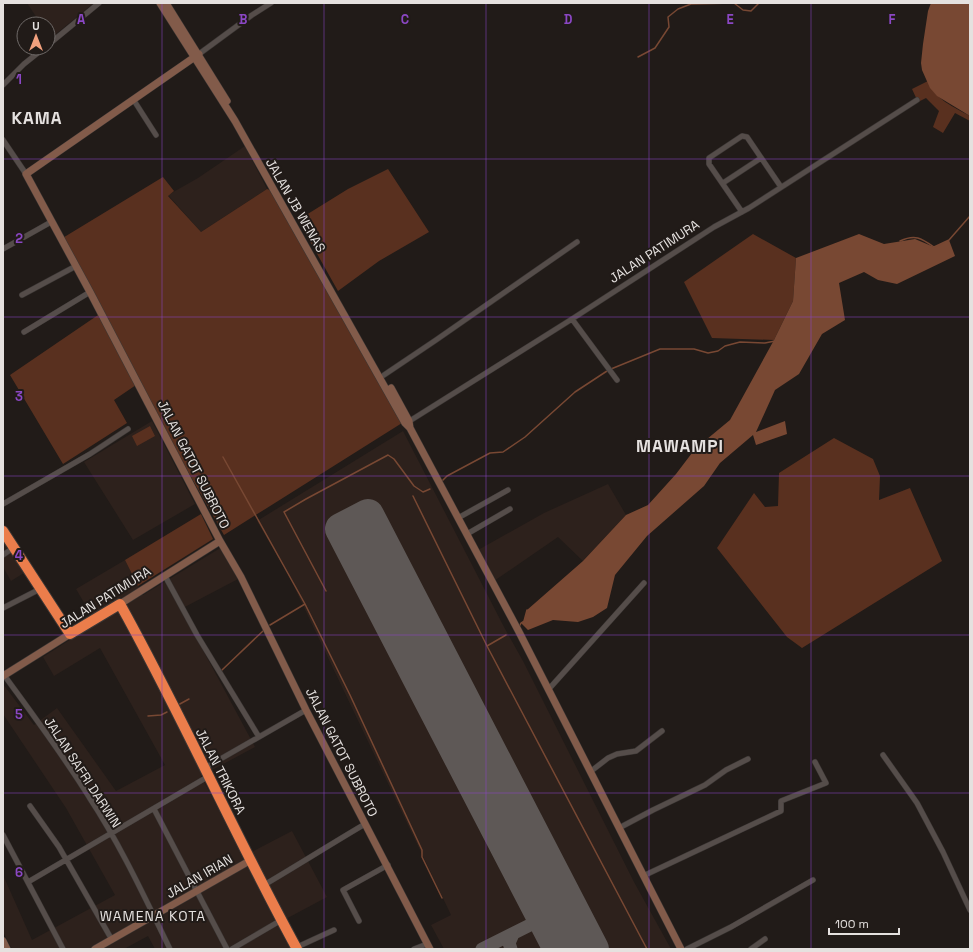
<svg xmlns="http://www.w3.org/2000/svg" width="973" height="952" viewBox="0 0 973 952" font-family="'Space Grotesk',sans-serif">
<rect width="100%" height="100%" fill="#211b18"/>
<path fill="#2d211c" d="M27 3H94L51 38 48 34V24H41Z
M245 146 267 189 201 232 168 195 198 178Z
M152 421 195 504 133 540 84 462Z
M403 431 504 627 523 661 634 882 671 949H444L431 925 451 915 289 576 257 521Z
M608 484 626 515 583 561 558 537 494 581 478 550 544 513Z
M3 536 27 571 11 581 3 567Z
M222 547 240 578 181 609 255 747 201 776 244 856 292 831 327 897 282 921 296 949H155L148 936 124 949H12L3 932V875L32 940 115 895 66 808 3 714V684L34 725 57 708 116 791 165 765 100 648 54 676 43 657 96 623 76 589 125 560 143 595Z"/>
<path fill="#59301f" d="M928 81C934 99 954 107 970 116V121L955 113 943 133 933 127 939 111 926 98 918 102 912 89Z
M388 169 429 232 379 261 338 291 298 220 348 189Z
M163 177 174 191 168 196 201 232 267 189 270 190 402 423 224 535 175 449 136 385 114 400 127 423 63 464 10 375 101 313 61 239Z
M753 234 796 258 793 301 774 340 712 338 684 282Z
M150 426 155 436 137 446 132 436Z
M834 438 873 459 880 476 879 500 910 488 942 561 802 648 787 637 717 548 754 493 765 507 778 506 779 473Z
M201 514 213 539 138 586 125 560Z"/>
<path fill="#784833" d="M931 3H970V116L937 96 930 88 922 70 921 63 923 44 928 11Z
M859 234 884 244 915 239 934 247 949 240 955 256 897 284 878 280 864 272 839 283 845 320 822 334 799 374 775 390 756 432 785 421 787 434 756 445 753 435 720 463 704 486 647 536 615 575 607 608 593 617 578 622 553 620 528 630 521 623 524 621 527 610 583 561 626 515 648 505 676 474 695 449 730 420 774 340 793 301 796 258Z"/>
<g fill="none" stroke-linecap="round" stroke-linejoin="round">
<path stroke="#784833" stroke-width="1.5" d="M638 57 655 48 669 27 668 17 678 9 691 4 734 3 743 10 751 11 759 3H762
M900 241C915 234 921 238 934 247L949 240 970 216
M611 369 660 349H694L708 353 718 351 725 346 740 342 765 343 775 341
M223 457 305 604 350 695 422 850V857L442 898
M442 481 447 476 490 453 503 452 525 437 575 392 607 371
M413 496 487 646 647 949
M326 591 284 512 306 499 388 455 394 459 414 486 423 492 430 489
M270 625 305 604
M519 627 521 623 524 621 527 610
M487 646 506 635
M222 670 263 631
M178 705 189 699
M148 716 161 715 167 712"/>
<path stroke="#5e5856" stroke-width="13" d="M482 949 556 912
M511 949 509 943 513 934
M560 949 572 943"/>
<path stroke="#5e5856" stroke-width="32" d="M559 949 341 529 368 515 593 949"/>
<defs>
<path id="street" d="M48 45 99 3
M199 54 252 15 271 3
M3 85 24 64 44 48
M133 99 156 135
M3 140 26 174
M723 183 761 158
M742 212 709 164V158L742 136 747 137 781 187
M3 249 51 222
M22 295 76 266
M572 319 617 380
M24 332 90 292
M384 375 436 340 577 242
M408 422 572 319 714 227 749 208 917 100
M3 504 90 454 128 429
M458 518 508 490
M467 534 510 509
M3 555 13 548
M165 576 197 635 259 737
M3 608 40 589
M4 675C33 715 63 755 89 797 120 844 145 898 170 949
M548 690 644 583
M883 755 917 803 943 852 970 910
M203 769 306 710
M590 772 608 758 617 754 636 751 662 731
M30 806 59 847 112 940
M154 809 227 949
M619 828 653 810 705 785 726 770 748 759
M3 835 63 949
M643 876 781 811V801L826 783 815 762
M28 882 209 776
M264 885C298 865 331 844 365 824
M359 921 343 890 388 865
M295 948 334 930
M232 949 278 922
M414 949 427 944
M687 949 731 927 813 880
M751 949 765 939"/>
<path id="secondary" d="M160 3 235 121 405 423 410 428 518 630 681 949
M166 3 227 101
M199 54 26 174 90 292 220 541 241 577 306 710 430 949
M391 388 409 421 410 428
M120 604 220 541
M3 676 70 634
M3 941 7 949
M95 949 251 860"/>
<path id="highway" d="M3 531 70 634 120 604C183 717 235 836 297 949"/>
</defs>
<use href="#street" stroke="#3b3634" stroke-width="6"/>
<use href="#secondary" stroke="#3b3634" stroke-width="8"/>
<use href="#highway" stroke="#3b3634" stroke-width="12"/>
<use href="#street" stroke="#554d4a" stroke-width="5"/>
<use href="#secondary" stroke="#825b4a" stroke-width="7"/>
<use href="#highway" stroke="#eb7d4b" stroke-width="10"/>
</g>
<path fill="none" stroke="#8b47c4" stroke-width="1" stroke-opacity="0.55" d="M162 3V949M324 3V949M486 3V949M649 3V949M811 3V949M3 159H970M3 317H970M3 476H970M3 635H970M3 793H970"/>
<g text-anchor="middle" stroke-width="4" stroke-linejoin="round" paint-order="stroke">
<g font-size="13" fill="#e5e1df" stroke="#211b18">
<text transform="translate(296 205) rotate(60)" y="5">JALAN JB WENAS</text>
<text transform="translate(654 251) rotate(-33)" y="5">JALAN PATIMURA</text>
<text transform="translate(194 464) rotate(63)" y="5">JALAN GATOT SUBROTO</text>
<text transform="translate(105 597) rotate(-32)" y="5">JALAN PATIMURA</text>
<text transform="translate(342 752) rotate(63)" y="5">JALAN GATOT SUBROTO</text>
<text transform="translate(221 771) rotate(63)" y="5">JALAN TRIKORA</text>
<text transform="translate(83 772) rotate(57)" y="5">JALAN SAFRI DARWIN</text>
<text transform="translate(199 876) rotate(-30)" y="5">JALAN IRIAN</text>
</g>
<g font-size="14" letter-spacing="1" fill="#e5e1df" stroke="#211b18">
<text x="153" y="921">WAMENA KOTA</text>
</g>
<g font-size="17" font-weight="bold" letter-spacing="1" fill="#e5e1df" stroke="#211b18">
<text x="37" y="124">KAMA</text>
<text x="680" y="452">MAWAMPI</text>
</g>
</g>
<g font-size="13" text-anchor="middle" font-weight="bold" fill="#8b47c4" stroke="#211b18" stroke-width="4" stroke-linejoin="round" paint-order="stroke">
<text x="81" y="24">A</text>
<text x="243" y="24">B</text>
<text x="405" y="24">C</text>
<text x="568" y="24">D</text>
<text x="730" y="24">E</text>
<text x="892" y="24">F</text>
<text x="19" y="84">1</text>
<text x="19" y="243">2</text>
<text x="19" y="401">3</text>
<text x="19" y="560">4</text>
<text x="19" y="719">5</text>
<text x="19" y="877">6</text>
</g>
<rect width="973" height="952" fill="none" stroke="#e5e1df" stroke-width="8"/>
<g transform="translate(36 36)"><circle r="19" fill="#211b18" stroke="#6f6a68"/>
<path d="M0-3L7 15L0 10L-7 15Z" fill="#f2a17e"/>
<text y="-6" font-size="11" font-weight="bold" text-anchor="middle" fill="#e5e1df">U</text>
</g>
<path d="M829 928v6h70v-6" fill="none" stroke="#e5e1df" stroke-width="2"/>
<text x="835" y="928" font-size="12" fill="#e5e1df" stroke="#211b18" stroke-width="3" paint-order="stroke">100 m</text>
</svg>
